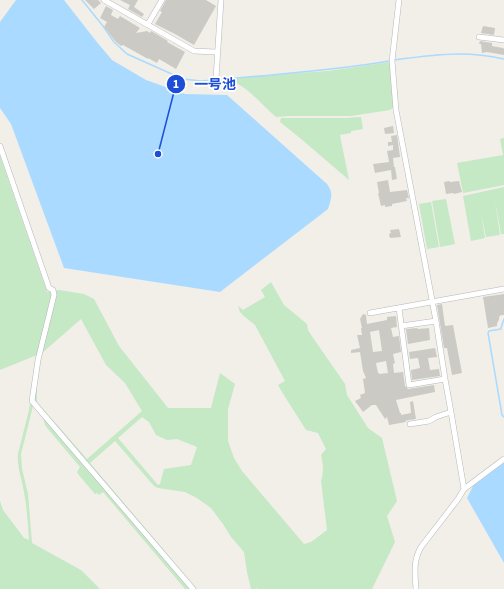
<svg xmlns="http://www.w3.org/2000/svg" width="504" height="589" viewBox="0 0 504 589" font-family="'Source Sans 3','Noto Sans JP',sans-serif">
<rect width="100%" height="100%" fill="#f1efe8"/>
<path fill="#c5e8c5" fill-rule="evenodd" d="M390 62 394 107 390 110 351 116H291L276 117C260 104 247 84 227 80L253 76 328 71Z
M361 117 363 129 351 131V133L340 135 349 180 300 138 280 122 281 118H345Z
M504 138V185L463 193 457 163 503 155 500 139Z
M0 156 47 292 59 290 84 294 94 299 119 346 168 408H211L220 373 235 384 228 409V441L234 458 242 471 304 544 311 542 327 530 321 481C324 472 323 464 321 455L326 449 318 433 306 430 282 392 278 385 285 381 255 325 245 317 240 312 238 306 243 310 265 297 261 290 271 282 284 305 307 324 308 330 311 335 345 384 347 395 368 428 382 438 397 501 387 516 395 542 372 589H258L257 588 256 589H251L247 572 244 552 231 537 223 524 211 508 197 498 185 492 158 488 154 486 115 441 90 463 197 589H185L103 492 99 495 97 493 95 494 78 474 77 472 80 467 48 429 45 425 43 418 33 406 21 454 22 469 28 494 32 543 81 570 100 589H0V501L3 510 24 538 29 540C28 524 27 508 24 492 22 479 17 468 18 454L29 410 37 355 0 370ZM81 319 106 365 125 383 142 411 87 459 37 402V378L42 353ZM142 417 149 422 156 435 167 440 177 439 197 447 191 465 164 469 160 484 158 485 118 438Z
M504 187V234H501L495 200 500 235 486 237 481 213 485 238 471 241 463 196Z
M446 199 455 244 440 247 432 201Z
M431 202 439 247 427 249 419 204Z"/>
<path fill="#aadaff" d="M16 0H64L96 41 112 60 146 80 185 94 227 95 327 184C334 193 331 199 328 209L220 292 64 268 11 124 0 108V22Z
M504 462V563L467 498 473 486Z"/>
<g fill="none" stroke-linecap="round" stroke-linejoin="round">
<path stroke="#aadaff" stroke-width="1.5" d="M82 0 103 26 114 42 127 54 183 79 201 81 214 80
M394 60C416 57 438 54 460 54 475 54 490 56 504 59
M218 80C275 74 332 71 389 61
M501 328 504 319
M501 329 489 331 488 333 502 415 504 417"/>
</g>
<path fill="#cccac5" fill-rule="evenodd" d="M85 0H98L101 3 94 9Z
M120 0H138L134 7 144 14 142 17 128 9 130 5Z
M166 0H206L216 6 194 45 175 34 155 24 162 12 160 11Z
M106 6 113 10 111 15 118 19 120 16 140 28 136 33 147 31 150 33 151 31 168 41 167 42 185 52 176 69 159 59 157 63 148 58V59L123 45 121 46 116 42 104 27 107 22 100 18Z
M483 26 495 28 494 35 481 33Z
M480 41 492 43V46L503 48 504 49V55L487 52 482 53 481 44H479Z
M393 126 394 133 385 134 384 128Z
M397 135 400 157 393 158 394 167H395L397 179 392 180 391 170 375 173 373 164 389 162 387 151 393 150V145L388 146V142H392L391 136Z
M388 180 390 192 407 190 409 198H406L407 201 392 204V206L385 207V205L381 206 378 193H379L377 182Z
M449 181 450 182 459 181 462 192 454 194 453 193 446 194 444 182Z
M399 229 401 237 390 238 389 234 391 233 390 230Z
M504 294V315H501L499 317V320L498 321V322L497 323V326L488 328 483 297Z
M442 304 445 326 453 325 462 373 452 375 447 348H444L437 305Z
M363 314 366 315 367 324 387 320V317L396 316 397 327 391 328 393 337 399 336 401 352 393 354 395 363 393 364 394 373 403 372 405 386 408 389 434 385 435 392 396 400 400 413H401V415L411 413 410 402 413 401 416 419 409 420 405 421 406 422 389 425 387 417 385 419 376 405H372L363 412 355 401 361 398 360 395 365 393 363 379 366 378 363 371 360 352 351 353V350L360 348 357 335H362L361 328H362L360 319ZM379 330 382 351 373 352 370 332ZM386 361 388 373 379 374V373H378L376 363Z
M417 328 418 329 429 328 430 340 408 344 406 329Z
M435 348 437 357 428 358 430 370 439 369 440 376 412 380 411 370 420 368 418 358 410 359 409 352Z"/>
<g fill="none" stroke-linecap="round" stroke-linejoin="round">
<defs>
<path id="minor" d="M104 0 194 51 215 52
M399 0 392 61 396 110 436 321 445 379 451 412 464 489
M148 24 162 0
M479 37 504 40
M216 79 221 0
M0 146 49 288 53 290 54 295 38 360 32 401 193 589
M399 308 409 385 445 379
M370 313 504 289
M401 326 436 321
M410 424 429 421 436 417 451 412
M416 589C415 573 413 561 421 547L458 499 464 489 504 459"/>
</defs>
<use href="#minor" stroke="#b5b8bc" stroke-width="6"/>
<use href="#minor" stroke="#fff" stroke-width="5"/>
</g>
<path fill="none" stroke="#1d4ed8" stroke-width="1.5" d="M158 154L176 84"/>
<g fill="#1d4ed8" stroke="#fff" stroke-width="1.5">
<circle cx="158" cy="154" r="4"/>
<circle cx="176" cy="84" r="10"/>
</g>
<g font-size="12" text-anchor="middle" font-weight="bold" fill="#fff">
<text x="176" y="88">1</text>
</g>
<g font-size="14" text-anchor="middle" font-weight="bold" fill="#1d4ed8" stroke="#fff" stroke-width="3.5" stroke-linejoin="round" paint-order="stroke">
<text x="215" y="89">一号池</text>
</g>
</svg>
